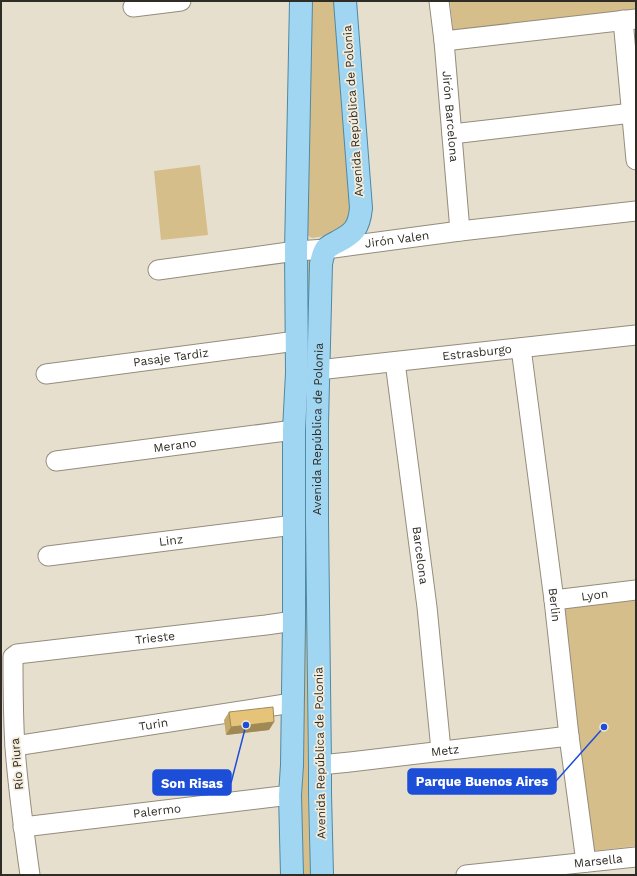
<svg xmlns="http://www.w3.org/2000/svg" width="637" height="876" viewBox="0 0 637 876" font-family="'Work Sans',sans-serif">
<rect width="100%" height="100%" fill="#e7dfce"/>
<path fill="#d6be8b" d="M309 1H341L357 208 338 234 312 238 307 235 305 230Z
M450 1H636V13L453 31Z
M200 165 208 235 161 240 154 171Z
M304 257 316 258 318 875H301L300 863Z
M636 598V846L585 852 557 607Z"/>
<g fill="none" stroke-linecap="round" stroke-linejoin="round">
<defs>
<g id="minor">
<path id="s1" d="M439 1 444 41 460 231"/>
<path d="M133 7 181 1"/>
<path d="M623 20 636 160"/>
<path d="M444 41 636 19"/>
<path d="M452 134 632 113"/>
<path id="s2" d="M158 270 296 251 326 249 460 231 636 211"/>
<path id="s3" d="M521 348 554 600 569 736 586 862"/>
<path id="s4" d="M395 362 427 607 441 750"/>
<path id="s5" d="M318 370 636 335"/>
<path id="s6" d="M46 374 296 341"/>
<path id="s7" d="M56 461 294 430"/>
<path id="s8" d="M48 556 294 525"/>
<path id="s9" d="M554 600 636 590"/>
<path id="s10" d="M15 746 292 703"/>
<path id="s11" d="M320 765 350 762 569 736"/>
<path id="s12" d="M23 827 290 795"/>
<path id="s13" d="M30 875C24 832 18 790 15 747 13 717 13 687 13 657L17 654 266 625 294 621"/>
<path id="s14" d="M466 875 636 857"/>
</g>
<g id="major">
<path d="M292 875 290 795 292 765 294 621V430L297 373 296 251 301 1"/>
<path id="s15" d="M322 875 320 794V765L317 520V423L321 264C322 259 323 253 326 249 329 246 333 244 337 242 354 233 359 228 361 208L345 1"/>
</g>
</defs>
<use href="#minor" stroke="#948c7c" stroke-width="21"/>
<use href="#major" stroke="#4f89a4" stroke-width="24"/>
<use href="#minor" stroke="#fff" stroke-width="19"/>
<use href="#major" stroke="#a0d6f1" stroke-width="22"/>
</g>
<path fill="#c5a969" d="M229 712 274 722 269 730 226 735 224 720Z"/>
<path fill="#a08955" d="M274 722 269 730 226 735 231 727Z"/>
<path fill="#e5c47a" stroke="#a08955" d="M273 707 274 722 231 727 229 712Z"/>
<g text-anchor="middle" stroke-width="3.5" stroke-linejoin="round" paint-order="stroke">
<g font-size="12" fill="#2f2c25" stroke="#f4ecdb">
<text transform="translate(353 111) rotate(-94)" y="4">Avenida República de Polonia</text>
<text dy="4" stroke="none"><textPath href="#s1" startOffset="116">Jirón Barcelona</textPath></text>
<text dy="4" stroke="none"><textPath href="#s2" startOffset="241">Jirón Valen</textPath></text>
<text dy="4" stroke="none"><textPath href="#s5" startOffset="160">Estrasburgo</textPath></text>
<text dy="4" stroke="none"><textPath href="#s6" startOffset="126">Pasaje Tardiz</textPath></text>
<text dy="4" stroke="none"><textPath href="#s15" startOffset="446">Avenida República de Polonia</textPath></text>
<text dy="4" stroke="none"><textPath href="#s7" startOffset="120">Merano</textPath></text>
<text dy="4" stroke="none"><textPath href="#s8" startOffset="124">Linz</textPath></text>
<text dy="4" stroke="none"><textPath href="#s4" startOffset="195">Barcelona</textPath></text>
<text dy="4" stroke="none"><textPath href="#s9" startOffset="41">Lyon</textPath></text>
<text dy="4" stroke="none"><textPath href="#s3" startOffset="259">Berlin</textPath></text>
<text dy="4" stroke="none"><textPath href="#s13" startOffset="363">Trieste</textPath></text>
<text dy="4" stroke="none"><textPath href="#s10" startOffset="140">Turin</textPath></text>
<text dy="4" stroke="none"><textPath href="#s11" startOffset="126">Metz</textPath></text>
<text transform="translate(320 753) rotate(-91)" y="4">Avenida República de Polonia</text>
<text transform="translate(17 764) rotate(-95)" y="4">Río Piura</text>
<text dy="4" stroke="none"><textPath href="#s12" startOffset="135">Palermo</textPath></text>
<text dy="4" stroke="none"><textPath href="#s14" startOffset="133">Marsella</textPath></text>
</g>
</g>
<path fill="none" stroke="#1d4ed8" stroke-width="1.5" d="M604 727L556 781M246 725L231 783"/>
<g fill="#1d4ed8" stroke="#f4ecdb" stroke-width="1.5">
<circle cx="604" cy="727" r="4"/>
<circle cx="246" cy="725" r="4"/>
</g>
<g fill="#1d4ed8" stroke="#1d4ed8" stroke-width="1.5">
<rect x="408" y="769" width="148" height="25" rx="4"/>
<rect x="153" y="770" width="78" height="25" rx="4"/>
</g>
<g font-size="13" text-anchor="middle" font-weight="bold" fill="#fff">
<text x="482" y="786">Parque Buenos Aires</text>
<text x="192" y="788">Son Risas</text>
</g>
<rect width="637" height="876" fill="none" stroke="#2f2c25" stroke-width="4"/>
</svg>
